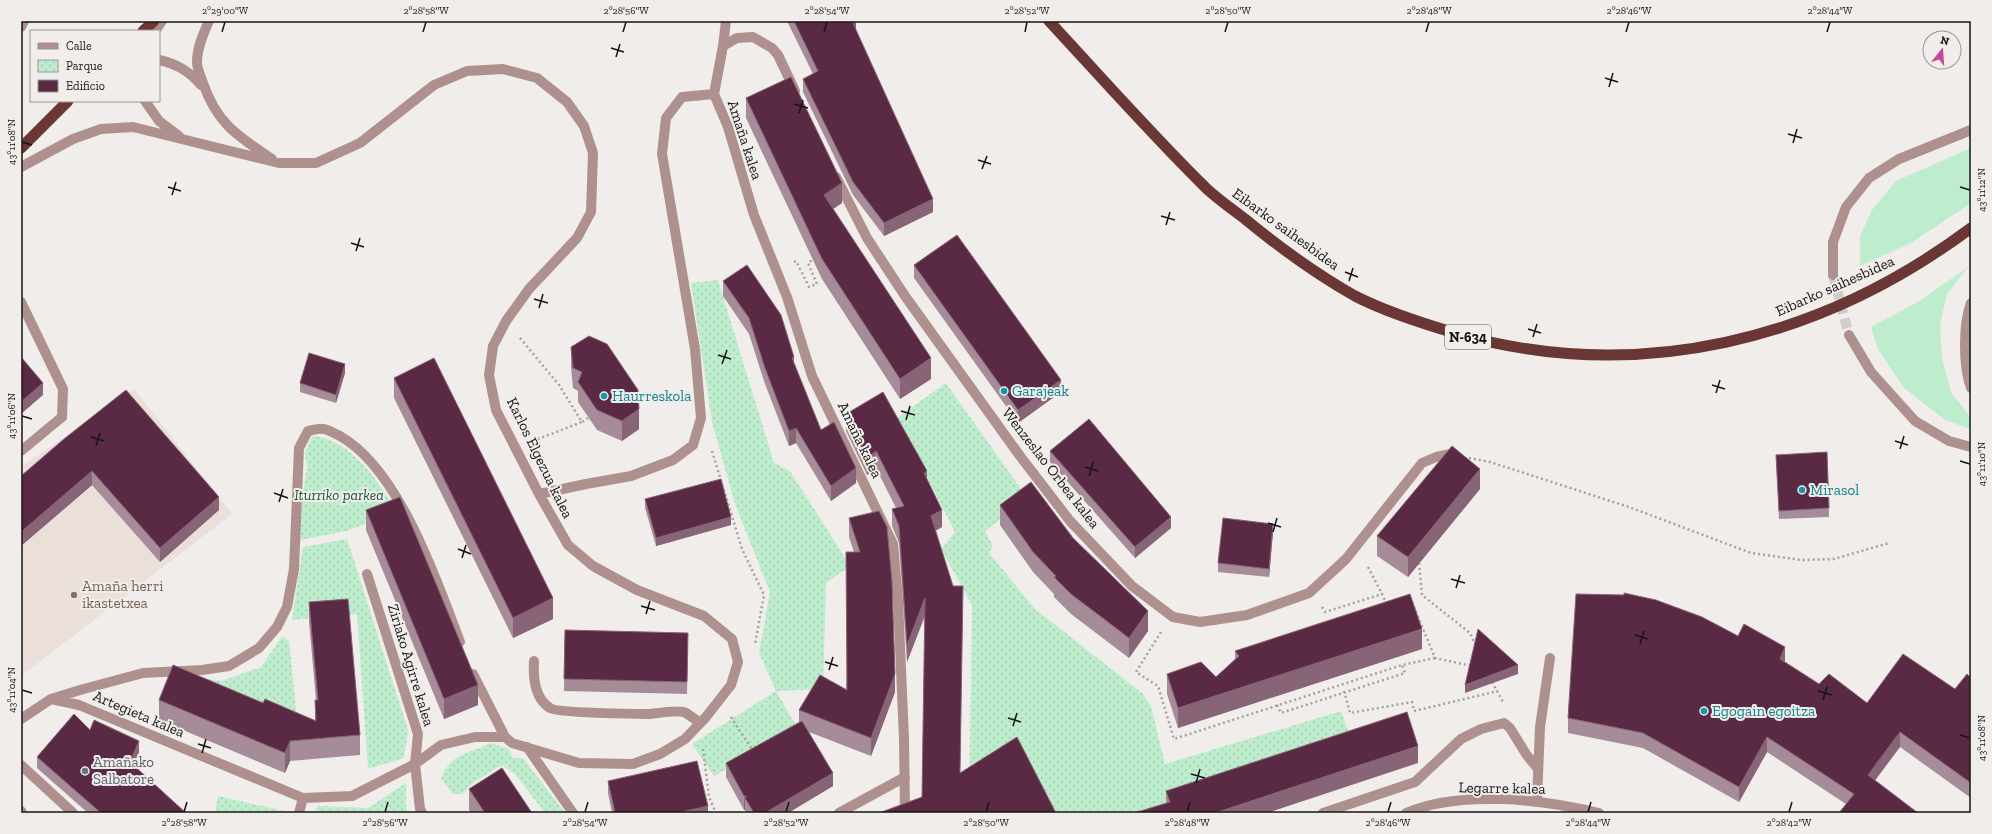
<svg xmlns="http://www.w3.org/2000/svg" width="1992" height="834" viewBox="0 0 1992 834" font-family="'Zilla Slab',serif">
<defs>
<pattern id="park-dots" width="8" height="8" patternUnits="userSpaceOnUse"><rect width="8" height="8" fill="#beedce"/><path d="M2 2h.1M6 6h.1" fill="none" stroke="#a3cab0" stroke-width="1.8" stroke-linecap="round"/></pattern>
</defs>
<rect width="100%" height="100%" fill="#f1edeb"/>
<path fill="#eadfd9" d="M134 389 232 514 21 676V467Z"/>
<path fill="#beedce" d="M1971 148V203L1911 243 1860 266V236L1872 210 1896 181Z
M1968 267 1947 294 1940 324 1942 358 1951 392 1971 418V430L1944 419 1904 388 1878 349 1871 327 1918 302Z"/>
<path fill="url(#park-dots)" d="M718 280 774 463 790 471 850 566 826 583 823 689 776 691 798 729 714 776 692 744 776 691 759 653 770 592 735 504 712 422 691 283Z
M946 383 1028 499 985 531 993 546 989 553 1035 609 1142 693 1151 706 1165 764 1341 711 1352 741 1150 813H969L972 605 941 549 955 532 897 418Z
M312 436C350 438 379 482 397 512L347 531 300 540 302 499 307 467 305 453Z
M347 539 408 730 404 758 368 769 357 614 292 620 303 547Z
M282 636 289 641 298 727 179 675 221 681 261 667Z
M490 743 509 749 513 758H523L565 813H545L515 774 502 765 474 782 462 794H453L441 779C450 752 469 755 490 743Z
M406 783V808L409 813H315L318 806 368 808Z
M218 796 288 812 215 813Z"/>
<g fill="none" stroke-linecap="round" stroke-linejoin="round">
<path stroke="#d0cccb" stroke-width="10" stroke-dasharray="10 5" stroke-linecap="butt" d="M1833 275 1849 335"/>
<path stroke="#a4a09f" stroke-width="2.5" stroke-dasharray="2 3" stroke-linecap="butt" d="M794 262 796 261 809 287 817 284 808 263 814 259
M520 338 559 385 582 422 588 418
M533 441 582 422
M712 451 742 549 764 595 755 644
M1469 458 1490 462 1629 507 1751 553 1802 560 1834 559 1889 543
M1419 563 1422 595 1470 633 1476 646
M1368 567 1382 594
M1412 602 1435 658 1472 666
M1322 607 1325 612 1382 594 1386 603 1388 602
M1161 632 1136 672 1158 686 1174 739 1402 665 1435 658
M1492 682 1502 700 1503 704
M1344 691 1350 713 1412 702 1414 711 1498 691
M1277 705 1281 713 1405 673 1402 665
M731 717 753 751
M703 749 709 797 716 813"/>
<path stroke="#ae918e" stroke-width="10" d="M21 27 24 21
M21 302 63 389 62 417
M534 661C533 677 534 698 550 708 556 713 637 714 650 714 658 713 677 710 684 712 689 714 695 720 699 722
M21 765 73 813
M1537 800 1540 727 1550 658
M1323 813 1415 782 1461 739 1481 729 1504 723 1510 728 1526 754 1538 769"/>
<path stroke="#ae918e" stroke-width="10" d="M209 21C203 34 197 48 197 62 197 69 201 77 203 83 217 124 238 136 272 159
M155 31 162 21
M723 46 726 21
M159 60C177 64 189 71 201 85
M714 94 723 46 737 38 753 37 772 48 778 55 795 91
M714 94 728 127 754 215 787 297 812 376 893 544 898 600 904 739 905 813
M145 101 159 121 179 136
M21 167 73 139 101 129 133 127 279 163H316L360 143 434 85 467 71 503 69 537 78 567 102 584 126 593 153 591 212 577 238 529 289 506 321 493 346 489 375 496 410 539 494 568 545 593 566 637 590 704 616 732 639 738 662 731 685 706 717 685 739 660 754 633 764 579 763 512 743 505 737
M836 177 867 238 905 296 1020 456 1070 521 1132 586 1173 617 1200 622 1247 615 1309 593 1346 559 1422 463 1436 457 1451 454
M21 451 62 417
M539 494 586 484 631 476 673 460 693 445 701 418 695 349 662 154 666 118 682 97 714 94
M367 574 418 734 415 764 420 809 422 813
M51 699 79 705 303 798 352 796 415 764 441 745 475 737H505L473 674
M21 719 51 699 80 690 143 673 202 670 229 666 259 648 277 627 287 607 294 569 299 448 308 431C313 430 319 428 323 429 328 429 335 434 340 436 399 469 437 581 460 642
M527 747 573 813
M21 811 22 813
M299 813 303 798
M839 813 905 777"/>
<path stroke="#ae918e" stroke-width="10" d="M1833 275V242L1846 207 1869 178 1899 159 1971 130
M1971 303C1963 324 1963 366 1971 388
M1849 335 1871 372 1915 421 1949 441 1971 447
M1406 813C1460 790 1542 799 1599 813"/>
<path stroke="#6a3734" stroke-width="11" d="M1049 21C1101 77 1152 135 1207 189 1219 200 1232 209 1245 219 1279 247 1316 274 1355 296 1386 312 1421 323 1455 333 1638 386 1821 340 1971 228
M143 31 154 21
M21 148 68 101"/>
</g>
<path fill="#a68c98" d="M787 21H856V30L933 212 884 236 853 195 803 92V79L813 74Z
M746 98 842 203 833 209 931 379 900 399 822 279 746 118Z
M914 265 1061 392 1018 423 914 278Z
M723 281 794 364 821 430 856 483 831 501 796 443 789 446 765 384 749 334 723 296Z
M571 347 639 429 622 441 597 430 578 402V391L573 388 571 367Z
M345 373 336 403 300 392V383Z
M394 378 553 619 513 638 394 398Z
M846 414 927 479 942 527 935 531 922 797 925 616 907 662 899 543 892 526V509L896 508 876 468 867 475 846 431Z
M64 439 219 510 160 562 92 485 21 546V476Z
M1050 451 1171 528 1135 558 1050 462Z
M1776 455 1829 508V517L1779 519Z
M1480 489 1408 577 1377 556V536Z
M645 499 731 525 656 546 645 508Z
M1000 505 1073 538 1148 631 1129 658 1071 614 1054 597V594L1033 572 1000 525Z
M366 510 478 705 444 719 366 530Z
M879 511 895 692 871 756 809 732 833 786 788 813H746L745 810H744L726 777V763L799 722V710L846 690 854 552 849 537V518Z
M1273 532 1269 577 1218 572V563Z
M309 602 360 735V755L290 761 285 773 159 720V700L263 703 315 720V700H316L309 622Z
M565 630 688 645 687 694 564 691Z
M1422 649 1178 728 1167 694V674L1216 677 1235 659V651Z
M1785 662 1819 684 1867 703 1955 689 1971 678V798L1900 747 1846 804 1767 752 1739 802 1643 748 1568 733V718Z
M90 730 139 752 133 765 186 813H88L37 768V757Z
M1418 763 1166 803V791Z
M608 781 708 813H612L608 793Z
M469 789 532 813H472L469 810Z"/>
<path fill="#876476" d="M851 21H856V31Z
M842 183V203L824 215V195Z
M933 199V212L884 236V223Z
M794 357V372L792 358Z
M931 358V379L900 399V379Z
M345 364V373L336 403V395Z
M1061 380V392L1018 423V410Z
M43 383V395L21 414V402Z
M639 409V429L622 441V421Z
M796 428V443L789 446V431Z
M876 451V468L867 475V458Z
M856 468V483L831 501V486Z
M1480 469V489L1408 577V557Z
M92 471V485L21 546V532Z
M927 471V488L924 473Z
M219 497V510L160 562V548Z
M942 510V527L931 533V516Z
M731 517V525L656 546V538Z
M1171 517V528L1135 558V547Z
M1273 524V532L1269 577V569Z
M553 598V619L513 638V618Z
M925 598V615L907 662V645Z
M1148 611V631L1129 658V638Z
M1422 629V649L1178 728V708Z
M1785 647V662L1780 659Z
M1518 665V674L1465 693V685Z
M895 674V692L871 756V738Z
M478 685V705L444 719V699Z
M1900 732V747L1868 790V775Z
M1767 737V752L1739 802V787Z
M139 741V752L130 773V762Z
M290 741V761L285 773V753Z
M1418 746V763L1267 813H1215Z
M833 773V786L788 813H765Z
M744 796H747L745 798V810H744Z
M708 806V813H677Z"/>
<path fill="#5a2a44" stroke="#876476" d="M794 21H852L933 199 884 223 853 182 803 79 818 71Z
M791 77 842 183 824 195 931 358 900 379 822 259 746 98Z
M957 235 1061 380 1018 410 914 265Z
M747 265 781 315 794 357 792 358 821 430 834 422 856 468 831 486 796 428 789 431 765 368 749 318 723 281Z
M589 336 607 344 638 390 639 409 622 421 597 410 578 382 582 372 573 368 571 347Z
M309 353 345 364 336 395 300 383Z
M21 357 43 383 21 402Z
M434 358 553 598 513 618 394 378Z
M126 390 219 497 160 548 92 471 21 532V476L64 439Z
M883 392 927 471 924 473 942 510 931 516 953 586H963L960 773 1017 737 1056 813H879L922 797 925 598 907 645 899 526 892 509 904 506 876 451 867 458 846 414Z
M1089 419 1171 517 1135 547 1050 451Z
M1452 446 1480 469 1408 557 1377 536Z
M1827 452 1829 508 1779 511 1776 455Z
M721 479 731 517 656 538 645 499Z
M1031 482 1073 538 1148 611 1129 638 1071 594 1054 577 1056 576 1033 552 1000 505Z
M400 497 478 685 444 699 366 510Z
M879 511 887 527 892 582 895 674 871 738 799 710 820 675 847 690 846 552H860L849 518Z
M1223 518 1273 524 1269 569 1218 563Z
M1624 593 1656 600 1702 617 1738 636 1744 624 1785 647 1780 659 1819 684 1829 674 1867 703 1903 654 1955 689 1967 674 1971 678V783L1900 732 1868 775 1918 813H1839L1854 794 1767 737 1739 787 1643 733 1568 718 1576 594 1624 595Z
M1410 594 1422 629 1178 708 1167 674 1201 662 1216 677 1239 656 1235 651Z
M348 599 360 735 290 741 285 753 159 700 173 665 263 703 265 699 316 721 315 700H318L309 602Z
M1478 629 1518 665 1465 685Z
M565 630 688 633 687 682 564 679Z
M1407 712 1418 746 1215 813H1134L1170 802 1166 791Z
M74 714 90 730 94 720 139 741 130 762 186 813H101L37 757Z
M802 721 833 773 765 813H754L745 798 747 796H744L726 763Z
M697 761 708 806 677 813H615L608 781Z
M502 768 532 813H485L469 789Z"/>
<path fill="none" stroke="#161414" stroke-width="1.5" d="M222 32 225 22M423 32 426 22M623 32 626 22M824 32 827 22M1025 32 1027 22M1225 32 1228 22M1426 32 1429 22M1626 32 1629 22M1827 32 1830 22M611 48 624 52M616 57 620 44M1605 78 1618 82M1609 87 1613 73M794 104 808 108M799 113 803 100M1788 134 1802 138M22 142 32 145M1793 143 1797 129M978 160 991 164M982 169 987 156M168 187 181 191M1960 187 1970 190M172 195 176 182M1161 216 1175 220M1166 225 1170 212M351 243 364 247M356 251 360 238M1345 272 1358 277M1349 281 1353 268M534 299 548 303M539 308 543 294M1528 329 1541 333M1533 337 1537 324M718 355 731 359M722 364 727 350M1712 385 1725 389M1716 393 1720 380M901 411 915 415M22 416 32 419M906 420 910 406M91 437 104 441M1895 441 1908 445M96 446 100 433M1900 449 1904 436M1960 461 1970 464M1085 467 1098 471M1089 476 1093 462M274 493 288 498M279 502 283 489M1268 523 1281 527M1273 532 1277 518M458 549 471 554M462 558 466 545M1451 579 1465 583M1456 588 1460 575M641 606 655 610M646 614 650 601M1635 635 1648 639M1640 644 1644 631M825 662 838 666M829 670 833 657M22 690 32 693M1818 691 1832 695M1823 700 1827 687M1008 718 1021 722M1013 726 1017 713M1960 735 1970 738M198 744 211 748M202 753 206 739M1191 774 1205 778M1196 783 1200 769M184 812 187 802M385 812 388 802M585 812 588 802M786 812 789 802M986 812 989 802M1187 812 1190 802M1388 812 1391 802M1588 812 1591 802M1789 812 1792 802"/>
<g fill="#0f9aa8" stroke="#f1edeb" stroke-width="1.5">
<circle cx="1004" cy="391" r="4"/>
<circle cx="604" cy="396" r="4"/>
<circle cx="1802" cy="490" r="4"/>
<circle cx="1704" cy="711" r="4"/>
</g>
<circle fill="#8d6e63" stroke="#f1edeb" stroke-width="1.5" cx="74" cy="595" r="4"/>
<circle fill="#6b7280" stroke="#f1edeb" stroke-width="1.5" cx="85" cy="771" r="4"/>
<g text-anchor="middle" stroke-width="4" stroke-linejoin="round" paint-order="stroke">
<rect fill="#f1edeb" stroke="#585554" stroke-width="1" x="1445" y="325" width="46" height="24" rx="3"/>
<g font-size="14" font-weight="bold" fill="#161414">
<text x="1468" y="342">N-634</text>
</g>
<g font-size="15" fill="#161414" stroke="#f1edeb">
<text transform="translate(745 140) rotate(72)" y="5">Amaña kalea</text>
<text transform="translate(1286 229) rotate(36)" y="5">Eibarko saihesbidea</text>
<text transform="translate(1835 286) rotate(-24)" y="5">Eibarko saihesbidea</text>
<text transform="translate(860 440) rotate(64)" y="5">Amaña kalea</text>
<text transform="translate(540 458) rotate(64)" y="5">Karlos Elgezua kalea</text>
<text transform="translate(1051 468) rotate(52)" y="5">Wenzeslao Orbea kalea</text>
<text transform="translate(411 665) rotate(73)" y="5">Ziriako Agirre kalea</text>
<text transform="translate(139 714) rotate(23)" y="5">Artegieta kalea</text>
<text transform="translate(1502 788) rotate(1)" y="5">Legarre kalea</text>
</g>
<g font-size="15" fill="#0d838f" stroke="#f1edeb" text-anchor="start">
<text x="1012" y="396">Garajeak</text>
<text x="612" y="401">Haurreskola</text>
<text x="1810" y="495">Mirasol</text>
<text x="1712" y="716">Egogain egoitza</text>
</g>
<g font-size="15" font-style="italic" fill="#165836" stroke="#f1edeb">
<text x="339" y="500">Iturriko parkea</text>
</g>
<g font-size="15" fill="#785e54" stroke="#f1edeb" text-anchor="start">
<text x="82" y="591">Amaña herri<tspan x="82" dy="17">ikastetxea</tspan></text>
</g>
<g font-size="15" fill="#5b616d" stroke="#f1edeb" text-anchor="start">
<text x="93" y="767">Amañako<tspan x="93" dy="17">Salbatore</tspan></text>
</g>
</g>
<rect width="1992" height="834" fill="none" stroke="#f1edeb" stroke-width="44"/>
<rect x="30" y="30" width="130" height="72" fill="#f1edeb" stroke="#999695"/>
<rect x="38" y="43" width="20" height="6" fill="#ae918e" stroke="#999695"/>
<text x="66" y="50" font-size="12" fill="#161414">Calle</text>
<rect x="38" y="60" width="20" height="12" fill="url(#park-dots)" stroke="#999695"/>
<text x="66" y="70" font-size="12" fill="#161414">Parque</text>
<rect x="38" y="80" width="20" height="12" fill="#5a2a44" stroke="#999695"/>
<text x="66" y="90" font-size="12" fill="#161414">Edificio</text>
<g transform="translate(1942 50) rotate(17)"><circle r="19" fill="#f1edeb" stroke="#999695"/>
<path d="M0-3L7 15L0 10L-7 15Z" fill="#c74895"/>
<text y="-6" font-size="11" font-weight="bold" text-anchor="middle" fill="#161414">N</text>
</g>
<rect x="22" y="22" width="1948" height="790" fill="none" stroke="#161414" stroke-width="1.5"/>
<g font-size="10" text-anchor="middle" fill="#161414">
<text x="225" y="14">2°29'00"W</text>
<text x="426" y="14">2°28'58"W</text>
<text x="626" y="14">2°28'56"W</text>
<text x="827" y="14">2°28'54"W</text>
<text x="1027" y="14">2°28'52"W</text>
<text x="1228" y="14">2°28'50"W</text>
<text x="1429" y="14">2°28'48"W</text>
<text x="1629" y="14">2°28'46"W</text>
<text x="1830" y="14">2°28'44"W</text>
<text transform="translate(11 142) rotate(-90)" y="4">43°11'08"N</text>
<text transform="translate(1981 190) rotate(-90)" y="4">43°11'12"N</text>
<text transform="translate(11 416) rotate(-90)" y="4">43°11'06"N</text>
<text transform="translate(1981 464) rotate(-90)" y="4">43°11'10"N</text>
<text transform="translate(11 690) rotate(-90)" y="4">43°11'04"N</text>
<text transform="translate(1981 738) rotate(-90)" y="4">43°11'08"N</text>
<text x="184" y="826">2°28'58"W</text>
<text x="385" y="826">2°28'56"W</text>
<text x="585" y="826">2°28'54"W</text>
<text x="786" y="826">2°28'52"W</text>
<text x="986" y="826">2°28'50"W</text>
<text x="1187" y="826">2°28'48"W</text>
<text x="1388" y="826">2°28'46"W</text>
<text x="1588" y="826">2°28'44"W</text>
<text x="1789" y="826">2°28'42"W</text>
</g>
</svg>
